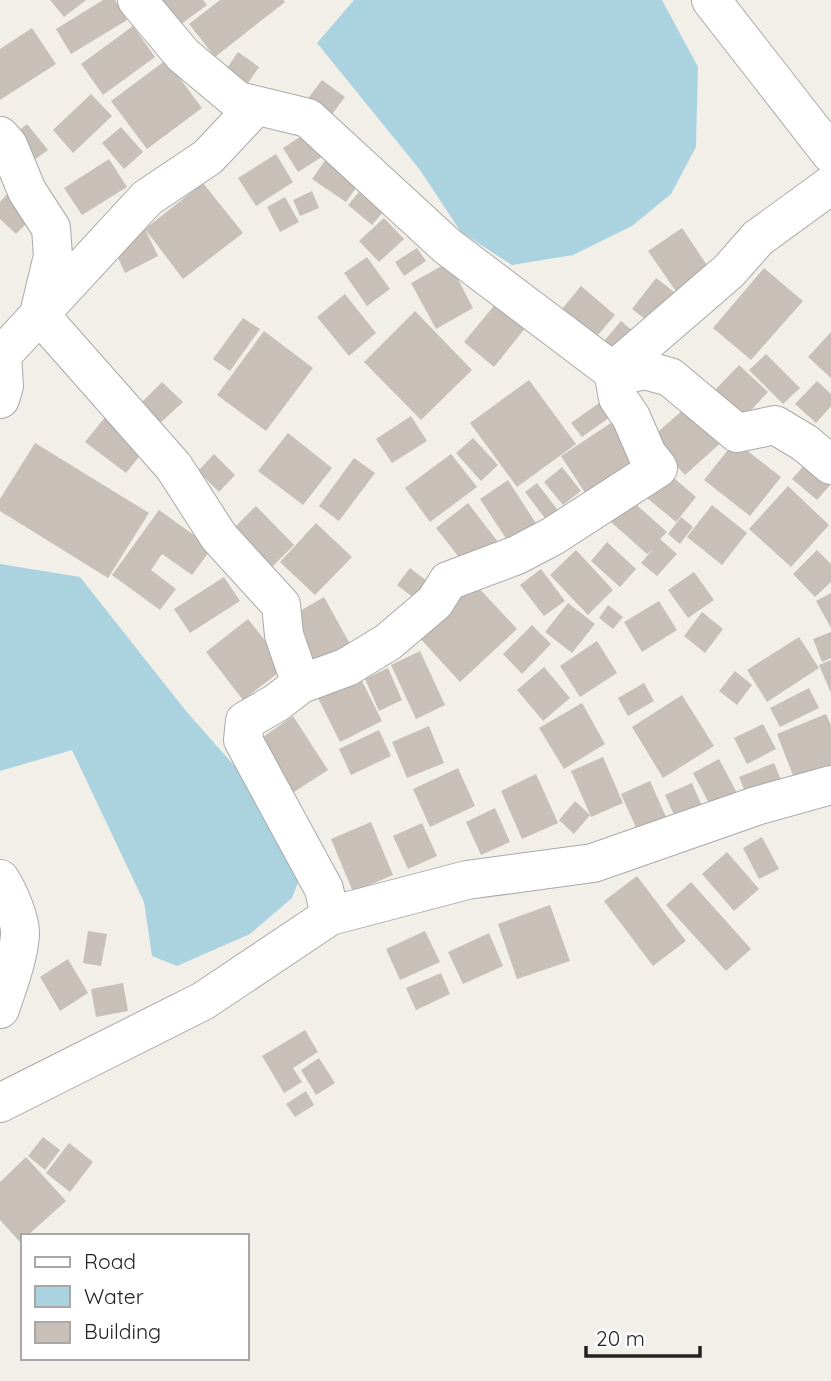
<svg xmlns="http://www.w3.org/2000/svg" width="831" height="1381" viewBox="0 0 831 1381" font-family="Quicksand,sans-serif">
<rect width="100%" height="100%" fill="#f2efe9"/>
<path fill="#aad3df" d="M354 0H662L698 67 696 147 671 194 632 226 573 255 512 265 461 232 420 170 317 43Z
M0 564 80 577 186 711 246 779 303 870 292 898 250 934 177 966 152 956 144 902 72 750 0 771Z"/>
<path fill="#c7bfb8" d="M50 0H86L64 17Z
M103 0H115L127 20 71 54 56 29Z
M155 0H203L207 5 176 28Z
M220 0H283L285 2 215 57 189 24Z
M133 26 155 57 103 95 81 64Z
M32 28 56 64 0 100V49Z
M238 52 259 67 246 86 225 71Z
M166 60 202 108 147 149 111 101Z
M322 80 345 97 329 118 306 101Z
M91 94 112 116 73 153 53 130Z
M27 124 48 150 30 163 10 138Z
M121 127 143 152 124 169 102 143Z
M309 131 325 155 298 172 283 148Z
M276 154 293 182 256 206 238 178Z
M329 155 363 178 346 202 312 179Z
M109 159 127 187 82 215 64 188Z
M203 183 243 233 183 279 145 229 158 256 125 273 112 245 145 229Z
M365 185 389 205 372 225 348 205Z
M312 191 319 208 300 216 293 200Z
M8 193 33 217 16 234 0 219V202Z
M285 197 299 222 280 232 267 207Z
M384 218 404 239 379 262 359 241Z
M682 228 717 280 684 303 648 251Z
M417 248 426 261 404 276 395 262Z
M367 257 390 289 367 306 344 273Z
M449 262 473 308 436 329 411 283Z
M764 268 803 301 751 360 713 328Z
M656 278 678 295 654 326 632 309Z
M581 286 615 315 591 343 557 315Z
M345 294 376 333 349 356 317 317Z
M498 301 527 326 494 367 464 342Z
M415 311 472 370 421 420 364 362Z
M243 318 260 329 230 371 213 359Z
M621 321 636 334 614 360 599 347Z
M264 331 313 368 266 431 217 395Z
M831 332V378L808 357Z
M766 354 800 388 783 404 749 370Z
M739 365 768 392 744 418 714 391Z
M529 380 576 444 517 487 470 423Z
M817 381 831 394V406L816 423 795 404Z
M162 382 183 402 157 426 138 406Z
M602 401 613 415 582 437 571 423Z
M692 402 725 439 685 475 651 438Z
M106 416 146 448 126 473 85 442Z
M411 416 427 441 392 463 376 439Z
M617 419 649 468 593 505 561 456Z
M288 433 332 468 303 505 258 471Z
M473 438 498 465 481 481 456 453Z
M735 441 781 477 750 516 704 480Z
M35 443 149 513 108 578 0 511V499Z
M214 454 235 475 219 492 198 471Z
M451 454 477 487 430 522 405 488Z
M354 458 375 473 339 521 319 506Z
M809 460 831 484 817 500 792 479Z
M562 467 581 491 563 505 544 482Z
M668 473 696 497 676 522 647 498Z
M508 480 541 531 513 549 480 499Z
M537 483 563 517 551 526 525 492Z
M788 486 829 525 791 567 749 529Z
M623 493 667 532 660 539 677 554 657 576 641 563 653 549 647 554 603 515Z
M468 503 498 542 466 566 436 528Z
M712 505 747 533 722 565 687 537Z
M256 506 294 545 264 575 226 536Z
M159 510 212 548 192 575 162 554 151 570 176 589 160 610 112 575Z
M681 517 693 527 680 544 668 534Z
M316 523 352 557 315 595 280 562Z
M607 542 636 569 620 587 591 561Z
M576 550 613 590 588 615 550 575Z
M817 550 831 564V582L815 597 793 574Z
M410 568 436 588 423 605 397 585Z
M541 569 565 601 544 616 520 585Z
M694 572 714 600 688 618 668 590Z
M224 577 240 601 190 633 174 609Z
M475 584 517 629 460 682 418 636Z
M831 593V628L816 601Z
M324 597 355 653 317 675 286 619Z
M659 601 677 630 642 652 624 622Z
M568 603 595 624 572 653 545 632Z
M608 605 623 617 613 629 599 618Z
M702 612 723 629 705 653 684 636Z
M248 619 286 667 243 700 206 652Z
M532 625 551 644 522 674 503 654Z
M831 632V658L822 662 813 639Z
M799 637 819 668 767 702 747 670Z
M597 641 617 673 580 697 560 666Z
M420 651 445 705 416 719 391 665Z
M831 660V693L819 665Z
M544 667 570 698 543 721 517 690Z
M388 668 402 700 379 711 365 679Z
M735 671 752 685 737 705 719 691Z
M360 677 382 721 340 742 318 698Z
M644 683 654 701 628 716 618 698Z
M809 688 819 708 780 727 770 708Z
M682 695 714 746 663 778 632 727Z
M582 703 605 744 564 769 539 728Z
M826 714 831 725V768L796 783 777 734Z
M293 716 328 770 291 794 256 742Z
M763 724 776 749 747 764 734 738Z
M429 726 444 763 407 778 392 742Z
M379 730 391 756 351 775 339 749Z
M603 757 623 803 591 817 571 771Z
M719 759 738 795 712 809 693 773Z
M774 763 783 785 748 799 739 777Z
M458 768 475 806 430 827 413 789Z
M536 774 558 823 522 839 501 791Z
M650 781 667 819 638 832 621 794Z
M692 783 701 804 675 817 665 795Z
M575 801 590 815 574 834 559 820Z
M495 808 510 842 481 855 466 822Z
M371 822 393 875 353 892 331 839Z
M422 823 437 856 408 869 393 836Z
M762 837 779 869 759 879 743 848Z
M727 852 759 889 734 911 702 874Z
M637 876 686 941 653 966 604 901Z
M691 882 751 949 726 971 666 905Z
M550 905 570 961 517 979 498 924Z
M88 931 107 934 101 966 83 963Z
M425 931 440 962 400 980 386 949Z
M489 933 503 966 463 984 448 952Z
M68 959 88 993 60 1011 40 977Z
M441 973 450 994 416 1010 406 988Z
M123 983 128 1011 96 1017 91 989Z
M305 1030 318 1052 293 1068 302 1082 284 1093 262 1056Z
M319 1058 335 1083 316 1095 301 1070Z
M306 1091 314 1105 295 1117 286 1104Z
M43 1137 60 1150 45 1170 28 1156Z
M69 1143 93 1162 70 1192 46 1173Z
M26 1157 66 1201 27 1236H23L20 1242 0 1220V1182Z"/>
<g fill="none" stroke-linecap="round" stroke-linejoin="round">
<defs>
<path id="street" d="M137 0 183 55 238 101 308 118 447 246 619 376 644 370 670 377 737 433 775 425 805 443 831 465
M711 0 831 154
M0 136 8 145 27 191 51 228 53 256 39 314 174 467 219 537 281 605 284 635 301 684 276 703 245 721 243 740 324 889 330 916
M0 399 4 386 2 355 147 198 208 157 256 106
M301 684 347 667 388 642 435 602 448 581 517 555 553 536 658 468 647 454 631 417 618 398 613 371 729 271 758 238 831 185
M0 879C8 891 21 920 20 935 18 960 8 985 0 1009
M0 1103 203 1001 330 916 467 880 593 863 756 806 831 785"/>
</defs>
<use href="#street" stroke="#a9a9a9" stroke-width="40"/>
<use href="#street" stroke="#fff" stroke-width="38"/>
</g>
<rect x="21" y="1234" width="228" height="126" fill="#ffffff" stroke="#a7a7a7" stroke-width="2"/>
<rect x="35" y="1257" width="35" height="10" fill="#ffffff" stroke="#a7a7a7" stroke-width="2"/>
<text x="84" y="1269" font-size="21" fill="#222222">Road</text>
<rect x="35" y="1286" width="35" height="21" fill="#aad3df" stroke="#a7a7a7" stroke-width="2"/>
<text x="84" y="1304" font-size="21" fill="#222222">Water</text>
<rect x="35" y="1322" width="35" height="21" fill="#c7bfb8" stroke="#a7a7a7" stroke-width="2"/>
<text x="84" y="1339" font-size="21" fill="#222222">Building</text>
<path d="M586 1346v10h114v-10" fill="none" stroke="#222222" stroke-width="3.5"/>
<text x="596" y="1346" font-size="21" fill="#222222" stroke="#ffffff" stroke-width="5" paint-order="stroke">20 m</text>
</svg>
